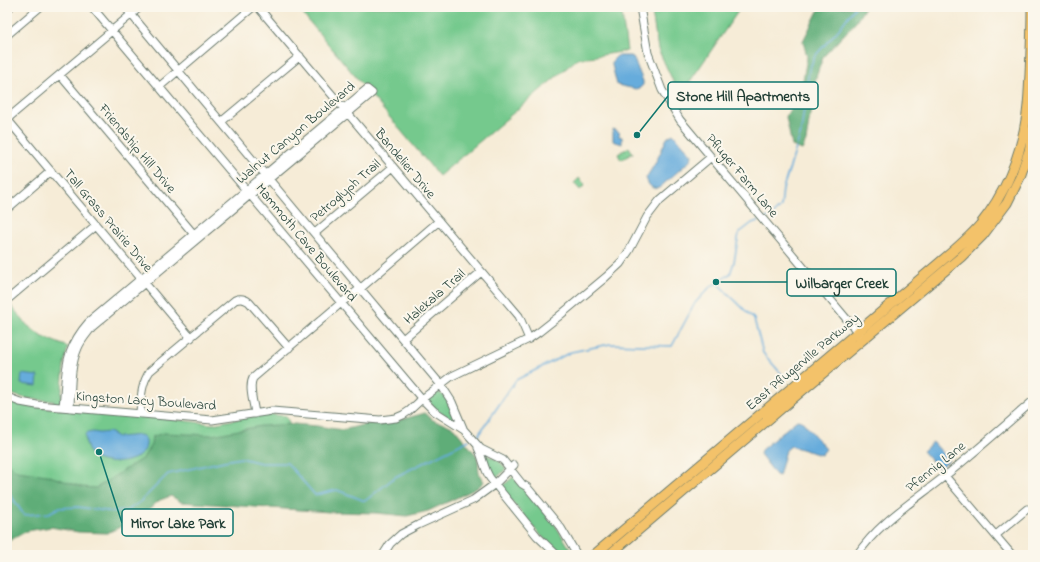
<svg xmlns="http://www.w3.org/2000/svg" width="1040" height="562" viewBox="0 0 1040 562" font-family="'Indie Flower',sans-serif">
<rect width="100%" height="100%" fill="#fbf7ec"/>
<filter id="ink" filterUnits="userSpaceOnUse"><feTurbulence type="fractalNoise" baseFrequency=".025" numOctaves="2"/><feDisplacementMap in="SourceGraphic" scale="8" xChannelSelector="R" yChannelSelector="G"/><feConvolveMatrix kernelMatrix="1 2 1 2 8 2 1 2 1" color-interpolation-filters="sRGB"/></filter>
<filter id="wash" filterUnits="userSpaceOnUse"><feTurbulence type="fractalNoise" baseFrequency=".012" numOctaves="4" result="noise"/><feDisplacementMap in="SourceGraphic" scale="16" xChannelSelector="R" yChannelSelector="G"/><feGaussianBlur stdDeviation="0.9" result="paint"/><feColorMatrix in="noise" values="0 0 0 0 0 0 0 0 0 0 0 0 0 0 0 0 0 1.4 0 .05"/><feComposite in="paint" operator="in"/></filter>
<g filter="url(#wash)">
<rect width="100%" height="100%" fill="#f6ecd7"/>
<path fill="#74c98d" stroke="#4a8360" d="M297 7H621L627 51 577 59 439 176Z
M651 7H741L680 96 658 49Z
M629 147 633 153 621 160 618 154Z
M579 178 585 185 580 190 574 183Z
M8 302 27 325 41 336 68 347 64 364 61 402 58 404 54 403V401C38 400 21 399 7 392Z
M438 392C447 395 455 413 456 422L436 410 428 401C429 397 434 393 438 392Z
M7 401 25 406 136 415 212 424 264 414 286 416 298 441 90 494 17 471 7 465Z
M484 454 498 460 506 468 504 471 496 478H495L491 476Z
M513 477 524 488 554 523 574 555H561C538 535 520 511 500 488Z"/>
<path fill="#5fad78" stroke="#3f7556" d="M823 7H865L856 22 823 57 816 77 806 141 802 150 792 146 786 117 802 86 807 57 803 41 818 11Z
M425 413 433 420 437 422 444 423 454 428 477 456 478 461 479 473 484 482 477 488 450 501 428 511 407 516 376 513 330 512 181 502 171 496 160 500 134 521 107 533 78 532 51 527 27 531 7 542V463L17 471 47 475 82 487 96 488 143 458 151 445 152 437 163 433 212 435 261 426 294 424 317 426 343 430 370 423 387 422 400 420Z"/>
<path fill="#66acdc" stroke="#427488" d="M617 56H630L633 57 643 81V85L640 88 636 89 617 85 612 65V61Z
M613 129 616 130 620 133 619 134V136L622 137V144L613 141Z
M673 134 692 155 691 160 659 188C652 190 648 185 646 178L656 162 667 138Z
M22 374 38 376 37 386 21 384Z
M797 420 802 421 826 449 821 455 791 446 786 450 779 476 776 475 760 454 761 450Z
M93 432 99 433 109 432 118 437 141 435C145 437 147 440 146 445 144 465 101 467 91 455 87 450 85 440 85 435L87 433Z
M933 442 949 460 939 469 923 451Z"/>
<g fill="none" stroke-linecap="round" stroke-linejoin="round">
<path stroke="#66acdc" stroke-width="1.5" d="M766 218 771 216 781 207 783 188 792 161 801 132 809 70 815 56 839 29 855 7
M716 282 754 319 763 353 785 378
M475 438 477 437 516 380 571 352 610 344 672 346 695 303 709 288 730 274 734 262 739 233 752 223 760 220
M7 490 24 515 49 513 58 508 78 507 113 512 128 510 140 502 168 474 224 461 241 458 261 463H287L315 495 337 490 365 501 395 477 469 440"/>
</g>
</g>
<g filter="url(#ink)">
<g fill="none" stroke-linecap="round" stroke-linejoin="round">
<defs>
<path id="minor" d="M92 7 422 399 434 411 464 430 481 449 503 460 522 484 527 487 561 528 577 555
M125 7 441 385 452 402 463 428
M258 7 519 316 529 339
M640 7 648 53 662 90 680 120 860 335
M7 9 10 7
M7 35 40 7
M60 75 197 238
M159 87 253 7
M7 119 191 338
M7 119 140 7
M221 122 300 56
M7 209 51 171
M315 233 393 167
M7 300 96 225
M403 339 481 272
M7 397 20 402 37 405 212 420 272 411 380 420 396 418 403 415 409 411 422 399 452 376 529 339 539 332 558 317 606 277 620 264 629 251 647 217 660 200 711 157
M63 407C65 390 64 370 70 353 74 342 80 332 88 323L367 89 372 93 92 327C87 334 81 340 78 348 70 366 71 388 70 408
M140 414C141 398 141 384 150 371L235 300C240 298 245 299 249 302L289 348
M255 414C254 404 248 387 253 378L341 303 361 288 439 221
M478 448C483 458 484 469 490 478L537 536 557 555
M945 476 1012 555
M996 535 1027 509
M383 555 390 544 401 534 418 525 473 500 495 484 514 465
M857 555C879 522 914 501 945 476 975 452 1004 426 1033 401"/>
<path id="major" d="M594 555 938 264C952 252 968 239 980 225 1004 195 1020 158 1026 120 1029 105 1029 89 1030 74 1031 52 1032 29 1032 7
M609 555 804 389 961 257 983 235 1007 203 1020 177 1029 151 1033 130"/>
</defs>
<use href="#minor" stroke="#6a7a6d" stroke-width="9"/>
<use href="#major" stroke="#6a7a6d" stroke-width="11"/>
<use href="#minor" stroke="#fff" stroke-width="7"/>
<use href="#major" stroke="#f3c26a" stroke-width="9"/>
</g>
</g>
<g text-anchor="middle" stroke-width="4" stroke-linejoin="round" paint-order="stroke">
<g font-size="14" fill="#1f3d34" stroke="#fbf7ec">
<text transform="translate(295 132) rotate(-40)" y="5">Walnut Canyon Boulevard</text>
<text transform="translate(138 148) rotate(50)" y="5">Friendship Hill Drive</text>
<text transform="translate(406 163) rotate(50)" y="5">Bandelier Drive</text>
<text transform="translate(743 175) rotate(50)" y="5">Pfluger Farm Lane</text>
<text transform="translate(345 190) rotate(-41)" y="5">Petroglyph Trail</text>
<text transform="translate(109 220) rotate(50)" y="5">Tall Grass Prairie Drive</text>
<text transform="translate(307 242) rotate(50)" y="5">Mammoth Cave Boulevard</text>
<text transform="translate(434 296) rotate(-41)" y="5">Halekala Trail</text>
<text transform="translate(802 361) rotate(-40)" y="5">East Pflugerville Parkway</text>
<text transform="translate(146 400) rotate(4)" y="5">Kingston Lacy Boulevard</text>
<text transform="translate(935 466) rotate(-39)" y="5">Pfennig Lane</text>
</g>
</g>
<path fill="none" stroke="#0f766e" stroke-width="1.5" d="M637 135L668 96M716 282L787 282M99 452L122 523"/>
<g fill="#0f766e" stroke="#fbf7ec" stroke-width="1.5">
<circle cx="637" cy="135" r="4"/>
<circle cx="716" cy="282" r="4"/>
<circle cx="99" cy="452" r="4"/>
</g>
<g fill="#fbf7ec" stroke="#0f766e" stroke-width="1.5">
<rect x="668" y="82" width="150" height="27" rx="4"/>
<rect x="787" y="269" width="109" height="27" rx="4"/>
<rect x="122" y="509" width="111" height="27" rx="4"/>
</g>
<g font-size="15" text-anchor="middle" font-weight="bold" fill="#1f3d34">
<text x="743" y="101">Stone Hill Apartments</text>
<text x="842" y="288">Wilbarger Creek</text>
<text x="178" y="528">Mirror Lake Park</text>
</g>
<rect width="1040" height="562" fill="none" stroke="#fbf7ec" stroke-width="24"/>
</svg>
